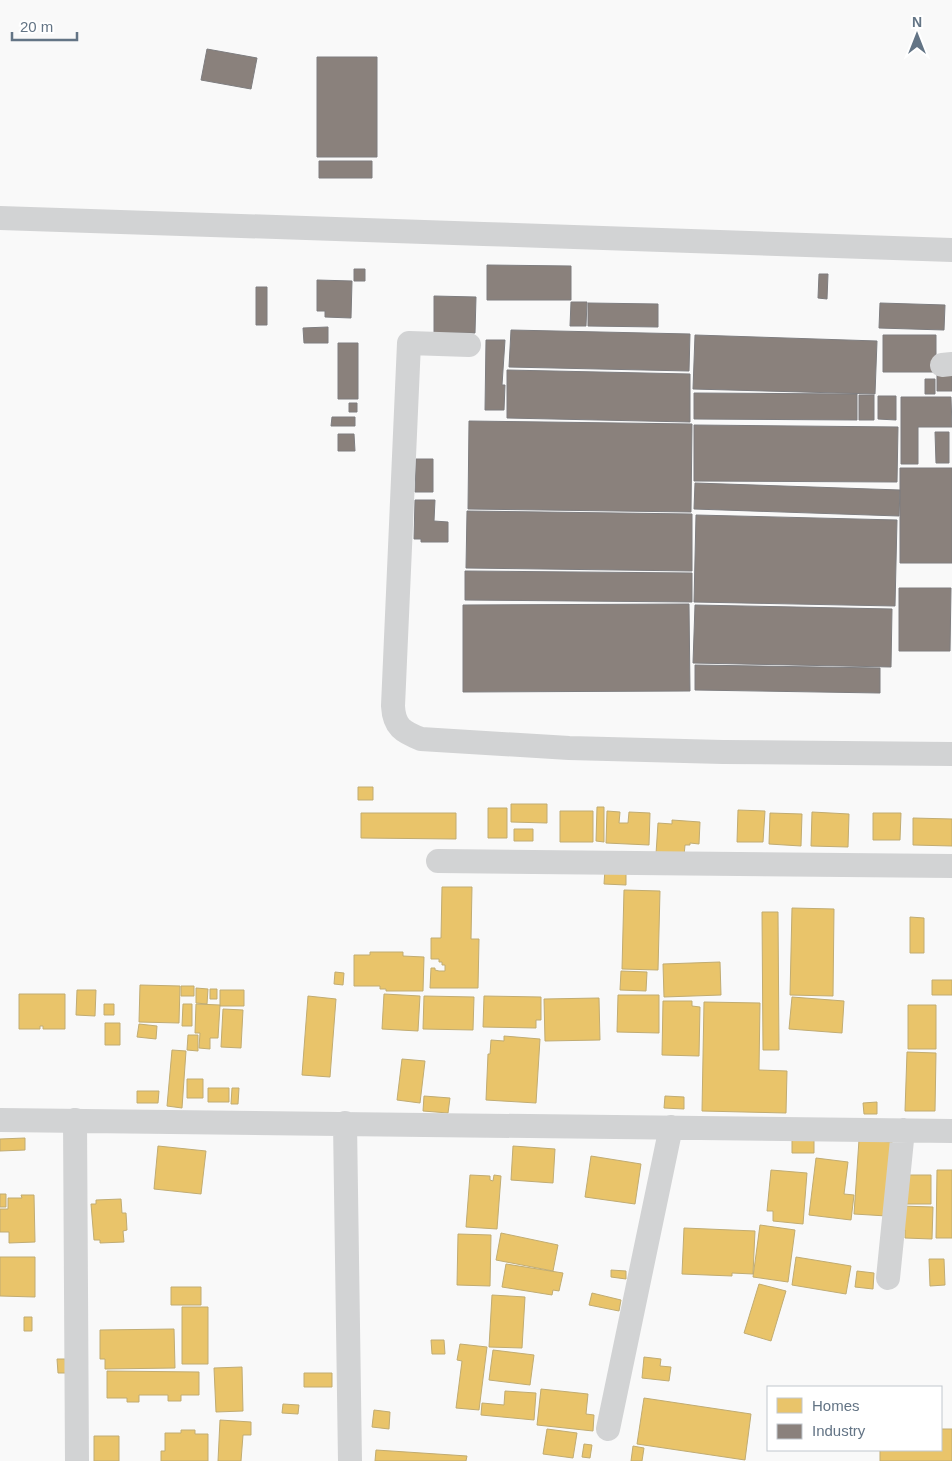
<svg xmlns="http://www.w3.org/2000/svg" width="952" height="1461" viewBox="0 0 952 1461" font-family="Arial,sans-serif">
<rect width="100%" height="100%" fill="#f9f9f9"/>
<path fill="#e9c46a" stroke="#c1ac72" d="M358 787H373V800H358Z
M511 804H547V823L511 822Z
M597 807H604V842L596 841Z
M488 808H507V838H488Z
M738 810 765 811 763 842H737Z
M560 811H593V842H560Z
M607 811 620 812 619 823H628L629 812 650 813 649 845 606 843Z
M812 812 849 814 848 847 811 846Z
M361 813H456V839L361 838Z
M770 813 802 814 801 846 769 844Z
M873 813H901L900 840H873Z
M913 818 952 819V846L913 845Z
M672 820 700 822 699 844 690 843V845H685L684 856 656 854 658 823 672 824Z
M514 829H533V841H514Z
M605 869H626V885L604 884Z
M442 887H472L471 939H479L478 988H430L431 968H435V970L439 971H445V965H442V962H439V959H431V938H441Z
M624 890 660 891 658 970 622 969Z
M792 908 834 909 833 996 790 995Z
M762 912H778L779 1050H763Z
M910 917 924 918V953H910Z
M370 952H403V956L424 957 423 991H386V989H380V986H354V955H370Z
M720 962 721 995 664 997 663 964Z
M621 971 647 972 646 991 620 990Z
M335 972 344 973 343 985 334 984Z
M932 980H952V995H932Z
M140 985 180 986 179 1023 139 1022Z
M181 986H194V996H181Z
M196 988 208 989 207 1004 196 1003Z
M210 989H217V999H210Z
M77 990H96L95 1016 76 1015Z
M220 990H244V1006H220Z
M19 994H65V1029H43V1026H40V1029H19Z
M384 994 420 996 418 1031 382 1029Z
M618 995H659V1033L617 1032Z
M308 996 336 999 330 1077 302 1075Z
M424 996 474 997 473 1030 423 1029Z
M484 996 541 997V1020H536V1028L483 1027Z
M792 997 844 1001 842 1033 789 1029Z
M599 998 600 1040 545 1041 544 999Z
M663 1001H692V1006L700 1007 699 1056 662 1055Z
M704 1002 760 1003 759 1070 787 1071 786 1113 702 1111Z
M104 1004H114V1015H104Z
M183 1004H192V1026H182Z
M196 1004 220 1005 218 1038H210V1049L199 1048 200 1033H195Z
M908 1005H936V1049H908Z
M223 1009 243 1010 241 1048 221 1047Z
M105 1023H120V1045H105Z
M139 1024 157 1026 156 1039 137 1037Z
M188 1035H198V1051L187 1050Z
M504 1036 540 1039 536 1103 486 1100 488 1054H490L491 1040 504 1041Z
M172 1050 186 1051 182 1108 167 1106Z
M907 1052 936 1053 935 1111H905Z
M402 1059 425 1061 420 1103 397 1100Z
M187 1079H203V1098H187Z
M208 1088H229V1102H208Z
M232 1088H239L238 1104H231Z
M137 1091H159L158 1103H137Z
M424 1096 450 1098 448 1113 423 1111Z
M665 1096 684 1097V1109L664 1108Z
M877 1102V1114H864L863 1103Z
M25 1138V1150L0 1151V1139Z
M792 1139 814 1140V1153H792Z
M859 1140 892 1142 887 1216 854 1214Z
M158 1146 206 1151 201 1194 154 1189Z
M513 1146 555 1149 553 1183 511 1180Z
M591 1156 641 1164 635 1204 585 1197Z
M816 1158 848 1162 844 1194 854 1195 851 1220 809 1215Z
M771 1170 807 1173 803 1224 773 1221V1211H767Z
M937 1170H952V1238H936Z
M470 1175 490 1176V1180L493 1181 494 1175 501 1176 497 1229 466 1227Z
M904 1175H931V1204H903Z
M0 1194H6V1207H0Z
M21 1195H34L35 1242 9 1243V1232H0V1209H8V1198H22Z
M121 1199 122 1213H126L127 1230 123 1231 124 1242 100 1243V1240H94L91 1204H96V1200Z
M900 1206 933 1207 932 1239 905 1238V1230H899Z
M760 1225 795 1230 788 1282 753 1277Z
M684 1228 755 1231 753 1274 732 1273V1276L682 1274Z
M501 1233 558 1245 553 1271 496 1260Z
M458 1234 491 1235 490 1286 457 1285Z
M0 1257H35V1297L0 1296Z
M796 1257 851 1266 846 1294 792 1285Z
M929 1259H944L945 1285 930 1286Z
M506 1264 563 1273 559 1291 553 1290 552 1295 502 1287Z
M611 1270 626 1271V1279L611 1277Z
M857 1271 874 1273 873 1289 855 1287Z
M759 1284 786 1291 771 1341 744 1333Z
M171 1287H201V1305H171Z
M592 1293 621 1300 619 1311 589 1305Z
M492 1295 525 1297 522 1348 489 1347Z
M182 1307H208V1364H182Z
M24 1317H32V1331H24Z
M174 1329 175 1368 105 1369V1359H100V1330Z
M431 1340H444L445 1354H432Z
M460 1344 487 1347 479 1410 456 1408 462 1361 457 1360Z
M493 1350 534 1355 530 1385 489 1380Z
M644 1357 661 1359 660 1366 671 1367 669 1381 642 1378Z
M57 1359H65L66 1373H58Z
M242 1367 243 1411 216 1412 214 1368Z
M107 1371 199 1372V1395H181V1401H168V1395H139V1402H127V1398H107Z
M304 1373H332V1387H304Z
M541 1389 588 1394 586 1414 594 1415 593 1431 537 1425Z
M505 1391 536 1393 534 1420 481 1415 482 1403 504 1405Z
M644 1398 751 1414 745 1460 637 1444Z
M283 1404 299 1405 298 1414 282 1413Z
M374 1410 390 1412 389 1429 372 1427Z
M220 1420 251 1422V1435H243L241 1461H218Z
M547 1429 577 1433 573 1458 543 1454Z
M941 1429H952V1461H880V1450H941Z
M181 1430H195V1434H208V1461H161V1451H165V1433H181Z
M94 1436H119V1461H94Z
M584 1444 592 1445 590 1458 582 1457Z
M633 1446 644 1448 642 1461H631Z
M376 1450 467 1456 466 1461H375Z"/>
<path fill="#8a817c" stroke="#7e7d7f" d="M207 49 257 58 251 89 201 80Z
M317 57H377V157H317Z
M319 161H372V178H319Z
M487 265 571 266V300H487Z
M354 269H365V281H354Z
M819 274H828L827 299 818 298Z
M317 280 352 281 351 318 325 317V311H317Z
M256 287H267V325H256Z
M434 296 476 297 475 333H434Z
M571 302H587L586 326H570Z
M588 303 658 304V327L588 326Z
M880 303 945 305 944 330 879 328Z
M328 327V343H304L303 328Z
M511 330 690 334 689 371 509 367Z
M695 335 877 341 875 394 693 389Z
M883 335H936V372H883Z
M486 340H505L502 385H505L504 410H485Z
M338 343H358V399H338Z
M937 369H952V391H937Z
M507 370 690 374V422L507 418Z
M925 379H935V394H925Z
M694 393 857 394V420L694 419Z
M859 395H874V420H859Z
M878 396H896V420L878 419Z
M901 397H951L952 427H918V464H901Z
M349 403H357V412H349Z
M332 417H355V426H331Z
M469 421 692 424 691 512 468 509Z
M694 425 898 427 897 482 694 481Z
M935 432H949V463H936Z
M338 434H354L355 451H338Z
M416 459H433V492H415Z
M900 468H952V563H900Z
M695 483 900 490 899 516 694 509Z
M415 500H435L434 521 448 522V542H421V539H414Z
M467 511 692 514V571L466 568Z
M696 515 897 520 895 606 694 602Z
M465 571 692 573V602L465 600Z
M899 588H951L950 651H899Z
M689 604 690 691 463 692V605Z
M695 605 892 609 891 667 693 663Z
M695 665 880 668V693L695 690Z"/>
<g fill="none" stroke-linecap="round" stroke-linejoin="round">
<path stroke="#d2d3d4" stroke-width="24" d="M0 218C317 227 635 240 952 250
M469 345 409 343 393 706C394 727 403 732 421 739L569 748 723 752 952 754
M942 365 952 364
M438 861 952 866
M0 1120 952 1131
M75 1120 77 1461
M345 1123 350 1461
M888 1278 903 1130
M608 1429 671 1127"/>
</g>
<rect x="767" y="1386" width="175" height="65" fill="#ffffff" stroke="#c1c7ce"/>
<rect x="777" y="1398" width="25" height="15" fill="#e9c46a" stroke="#c1c7ce"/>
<text x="812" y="1411" font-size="15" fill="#637485">Homes</text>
<rect x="777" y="1424" width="25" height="15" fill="#8a817c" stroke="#c1c7ce"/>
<text x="812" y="1436" font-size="15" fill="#637485">Industry</text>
<g transform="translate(917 35)" stroke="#ffffff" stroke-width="4" paint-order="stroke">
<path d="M0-4L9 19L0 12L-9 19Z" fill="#637485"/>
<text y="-8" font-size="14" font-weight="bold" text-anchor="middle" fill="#637485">N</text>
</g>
<path d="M12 32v8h65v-8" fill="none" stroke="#637485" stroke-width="2.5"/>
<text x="20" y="32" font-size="15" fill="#637485" stroke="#ffffff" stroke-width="4" paint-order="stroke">20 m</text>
</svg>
